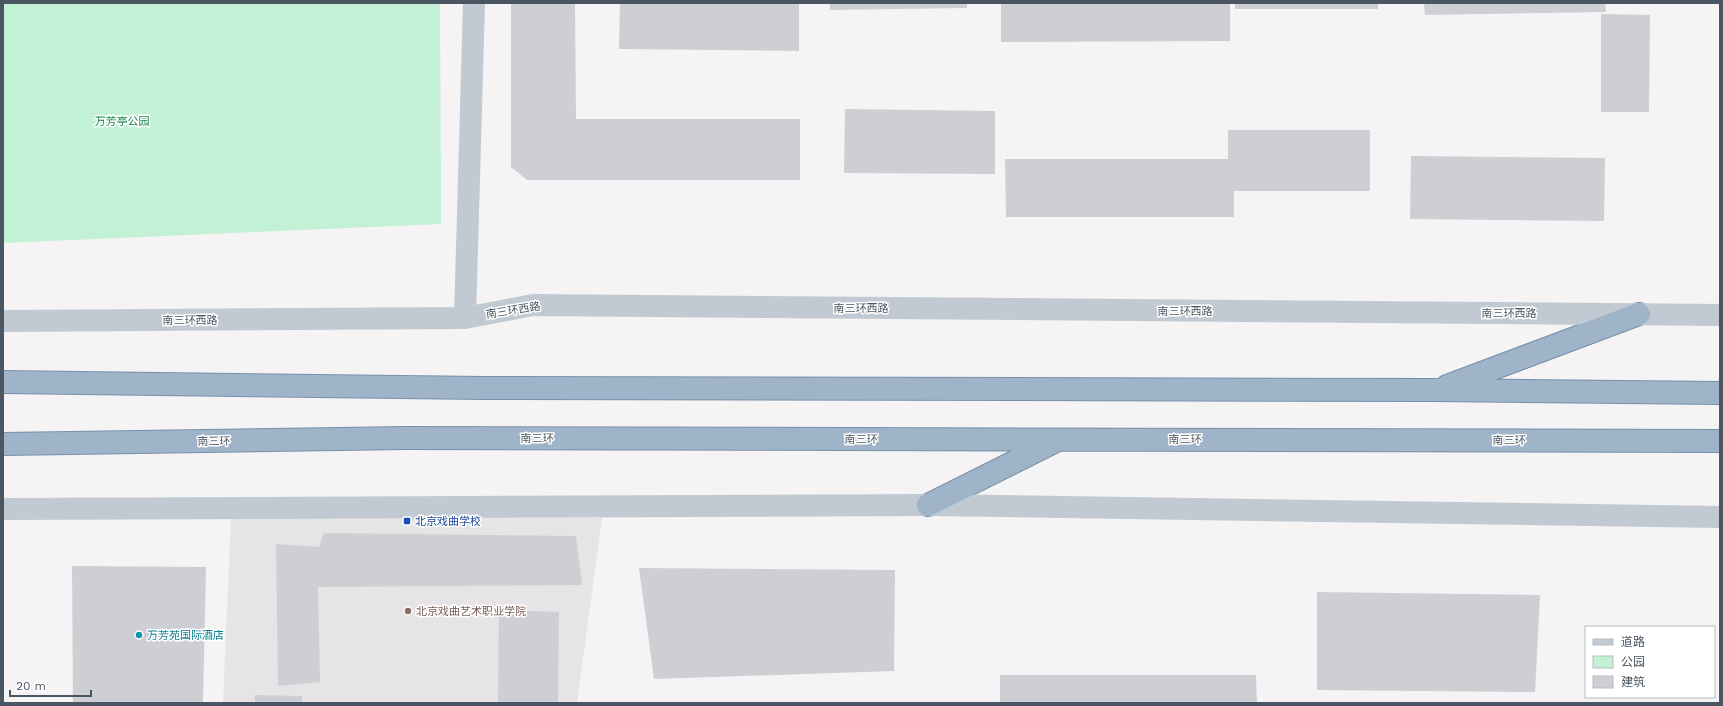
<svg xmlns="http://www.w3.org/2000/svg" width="1723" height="706" viewBox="0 0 1723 706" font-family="'Work Sans','Noto Sans SC',sans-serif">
<rect width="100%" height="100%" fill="#f5f3f3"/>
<path fill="#e6e4e5" d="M231 518H602L577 703H223Z"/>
<path fill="#c3f1d5" d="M3 3H440L441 224 3 243Z"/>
<path fill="#cdcfd5" d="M511 3H575L576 119H800V180H527L511 167Z
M620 3H799V51L619 49Z
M830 3H967V8L830 10Z
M1001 3H1230V41L1001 42Z
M1235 3H1378V9H1235Z
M1424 3H1605L1606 12 1425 15Z
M1601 14 1650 15 1649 112H1601Z
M845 109 995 111V174L844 173Z
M1228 130H1370V191H1234V217H1006L1005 159H1228Z
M1411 156 1605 158 1604 221 1410 219Z
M324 533 576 536 582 585 318 587 320 682 278 686 276 544 319 547Z
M72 566 206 567 203 703H73Z
M639 568 895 570 894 671 654 679Z
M1317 592 1540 595 1535 692 1317 690Z
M499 610 559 612 558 703H498Z
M1000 675H1256L1257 703H1000Z
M255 695 302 696V703H255Z"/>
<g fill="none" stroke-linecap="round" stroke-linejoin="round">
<defs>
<path id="trunk" d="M3 382 484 388 1434 390 1720 393
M1447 386 1639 314
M3 444 405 438 1720 441
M928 505 1056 441"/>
</defs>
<use href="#trunk" stroke="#7690ad" stroke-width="24"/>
<path stroke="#c1cad2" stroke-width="22" d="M465 318 474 3
M3 321 465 318 533 305 1720 315
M3 509 928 505 1720 517"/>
<use href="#trunk" stroke="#9fb4c9" stroke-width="22"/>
</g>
<rect fill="#1a4fb4" stroke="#fff" stroke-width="1.5" x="403" y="517" width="8" height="8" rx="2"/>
<circle fill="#8d6e63" stroke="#fff" stroke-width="1.5" cx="408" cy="611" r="4"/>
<circle fill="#0f9aa8" stroke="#fff" stroke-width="1.5" cx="139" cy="635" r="4"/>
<g text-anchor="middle" stroke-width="3" stroke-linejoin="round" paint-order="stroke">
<g font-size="11" fill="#17864f" stroke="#fff">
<text x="122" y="125">万芳亭公园</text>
</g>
<g font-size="11" fill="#4a5661" stroke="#fff">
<text x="861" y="312">南三环西路</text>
<text transform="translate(513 310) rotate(-9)" y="4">南三环西路</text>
<text x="1185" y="315">南三环西路</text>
<text x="1509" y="317">南三环西路</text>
<text x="190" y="324">南三环西路</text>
<text x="537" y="442">南三环</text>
<text x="861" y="443">南三环</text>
<text x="1185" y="443">南三环</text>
<text x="1509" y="444">南三环</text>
<text transform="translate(214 441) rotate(-1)" y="4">南三环</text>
</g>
<g font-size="11" fill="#164399" stroke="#fff" text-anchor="start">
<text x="415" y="525">北京戏曲学校</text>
</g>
<g font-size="11" fill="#785e54" stroke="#fff" text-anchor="start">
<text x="416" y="615">北京戏曲艺术职业学院</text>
</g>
<g font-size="11" fill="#0d838f" stroke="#fff" text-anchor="start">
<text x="147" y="639">万芳苑国际酒店</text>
</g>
</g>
<rect width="1723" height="706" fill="none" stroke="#4a5661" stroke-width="8"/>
<rect x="1585" y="626" width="130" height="72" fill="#ffffff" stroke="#b7bbc0"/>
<rect x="1593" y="639" width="20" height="6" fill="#c1cad2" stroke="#b7bbc0"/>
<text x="1621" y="646" font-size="12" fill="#4a5661">道路</text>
<rect x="1593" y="656" width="20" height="12" fill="#c3f1d5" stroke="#b7bbc0"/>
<text x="1621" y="666" font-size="12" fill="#4a5661">公园</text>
<rect x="1593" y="676" width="20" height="12" fill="#cdcfd5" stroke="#b7bbc0"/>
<text x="1621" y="686" font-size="12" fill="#4a5661">建筑</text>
<path d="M10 690v6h81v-6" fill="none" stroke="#4a5661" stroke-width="2"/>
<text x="16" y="690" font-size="12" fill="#4a5661" stroke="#ffffff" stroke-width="3" paint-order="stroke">20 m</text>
</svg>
